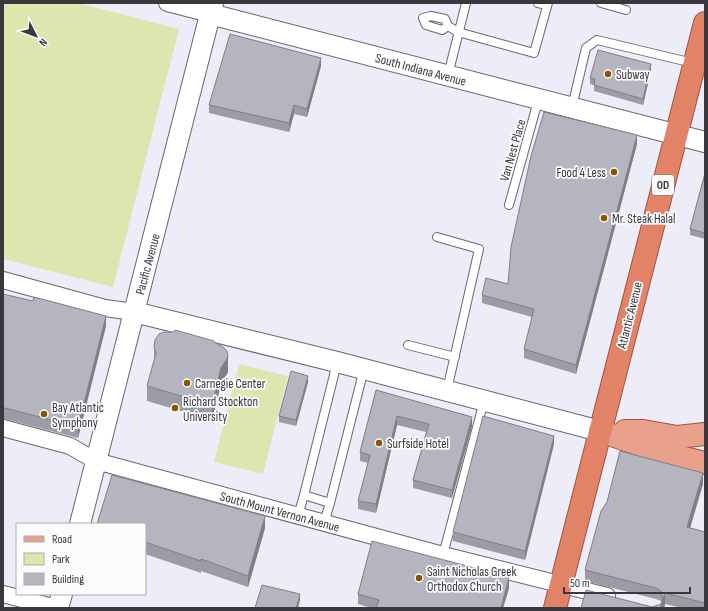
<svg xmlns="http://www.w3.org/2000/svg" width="708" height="611" viewBox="0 0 708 611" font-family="'Sofia Sans Condensed',sans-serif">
<rect width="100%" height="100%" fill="#ecedf8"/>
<path fill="#dfe5ae" d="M3 3H78L179 29 113 287 3 259Z
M239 364 288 376 263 474 214 462Z"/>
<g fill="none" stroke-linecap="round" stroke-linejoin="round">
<defs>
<path id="service" d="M538 3 547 5
M601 3 626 10
M448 26 442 30 426 25 423 18 431 16 445 19 448 26 458 32 534 53 548 3
M448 75 466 3
M572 107 586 48 597 40 693 63
M509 205 538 101
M437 237 479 249 447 390
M408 345 455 357
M337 363 304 495 330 503 364 369
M298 516 304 495
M324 523 330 503
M443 555 484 401"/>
<path id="minor" d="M167 3 210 14
M3 280 105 308 134 312
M3 428 70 446 96 461 443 555 607 596
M3 594 56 608"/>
<path id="tertiary" d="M210 14 705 142
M134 312 337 362 600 431
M80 524 213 3
M58 608 62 594"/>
<path id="primary" d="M600 431 667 454 705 463
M625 431H643L677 437 705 434"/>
<path id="trunk" d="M555 608 705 23"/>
</defs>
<use href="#service" stroke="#666771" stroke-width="10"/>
<use href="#minor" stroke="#666771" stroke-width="18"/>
<use href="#tertiary" stroke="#666771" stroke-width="22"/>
<use href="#primary" stroke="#a2543e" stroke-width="24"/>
<use href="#trunk" stroke="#a2543e" stroke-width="24"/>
<use href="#service" stroke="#fff" stroke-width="8"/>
<use href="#minor" stroke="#fff" stroke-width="16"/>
<use href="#tertiary" stroke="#fff" stroke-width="20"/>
<use href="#primary" stroke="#e9a18c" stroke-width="22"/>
<use href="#trunk" stroke="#e28266" stroke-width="22"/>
</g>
<path fill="#9c9ca4" d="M321 66 307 117 294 114 289 132 209 113V105Z
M651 70 643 105 594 91V85L590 84V78Z
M637 144 576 374 524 358V349L532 317 482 303V295L508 284Z
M705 173V239L690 235V229Z
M3 294 106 326 78 438 5 419H3Z
M214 343 228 372 221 384 212 420 147 401V386L154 360V347Z
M308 382 296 426 279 422V416Z
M376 390 472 426 452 498 413 488V480L426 432 397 425 376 513 358 509V501L368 463 360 461V452Z
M554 444 525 560 453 541V532Z
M703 484 690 528 705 532V608H682L665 604 664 608H581L652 607 661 604V601L656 599 585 581V570Z
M145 524 265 528 248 587 201 571V573L145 554Z
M509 588 503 608H371L358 604V594Z"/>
<path fill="#7f7f86" d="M321 58V66L307 117V109Z
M651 64V70L643 105V99Z
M294 105V114L289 132V123Z
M637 135V144L576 374V365Z
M106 316V326L78 438V427Z
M228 357V372L221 384 212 420V405L221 368Z
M308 376V382L296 426V420Z
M397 416V425L376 513V504Z
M472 417V426L452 498V490Z
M554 436V444L525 560V551Z
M703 473V484L687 538V527Z
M265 516V528L248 587V576Z
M509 577V588L503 608H501Z
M665 593V604L664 608H660Z
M300 594V600L298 608H296Z"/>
<path fill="#b5b5bf" stroke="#7f7f86" d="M230 34 321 58 307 109 294 105 289 123 209 105Z
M598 50 651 64 643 99 594 85 595 79 590 78Z
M544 112 637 135 576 365 524 349 534 309 482 295 486 278 508 284 511 247 531 156Z
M705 173V233L690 229Z
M3 294 33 301 34 297 106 316 78 427 5 408H3Z
M175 330 214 341V342L223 347 227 351 228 357 221 368 212 405 147 386 156 353 154 347 155 340 159 334 164 332H174Z
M291 371 308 376 296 420 279 416Z
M376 390 472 417 452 490 413 480 429 424 397 416 376 504 358 501 370 455 360 452Z
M483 416 554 436 525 551 453 532Z
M620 451 703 473 687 527 705 532V603L665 593 660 608H581L586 590 652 607 661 604 663 599 661 591 656 588 585 570 601 511 607 502Z
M112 475 265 516 248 576 201 559V561L145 542V524H97Z
M372 541 509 577 501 608H376L379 600 358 594Z
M262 585 300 594 296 608H255Z"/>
<g fill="#850" stroke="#fbfbfd" stroke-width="1.5">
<circle cx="608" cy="74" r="4"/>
<circle cx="614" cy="172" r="4"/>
<circle cx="604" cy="218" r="4"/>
<circle cx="187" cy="383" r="4"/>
<circle cx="175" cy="408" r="4"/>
<circle cx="44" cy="414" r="4"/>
<circle cx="379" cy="443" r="4"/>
<circle cx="419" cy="578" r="4"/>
</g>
<g text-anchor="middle" stroke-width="3.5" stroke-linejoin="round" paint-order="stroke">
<rect fill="#fbfbfd" stroke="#727277" stroke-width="1" x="652" y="175" width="22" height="20" rx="3"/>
<g font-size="12" font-weight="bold" fill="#38383d">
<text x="663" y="189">OD</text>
</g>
<g font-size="13" fill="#38383d" stroke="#fbfbfd">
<text transform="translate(421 69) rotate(15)" y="5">South Indiana Avenue</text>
<text transform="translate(512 150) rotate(-74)" y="5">Van Nest Place</text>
<text transform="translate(147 264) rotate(-75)" y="5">Pacific Avenue</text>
<text transform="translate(629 315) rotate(-76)" y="5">Atlantic Avenue</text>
<text transform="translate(280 511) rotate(15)" y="5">South Mount Vernon Avenue</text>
</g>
<g font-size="13" fill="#38383d" stroke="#fbfbfd" text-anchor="start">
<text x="616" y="79">Subway</text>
<text x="606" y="177" text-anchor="end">Food 4 Less</text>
<text x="612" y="223">Mr. Steak Halal</text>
<text x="195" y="388">Carnegie Center</text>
<text x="183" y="406">Richard Stockton<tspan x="183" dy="15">University</tspan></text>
<text x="52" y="412">Bay Atlantic<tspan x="52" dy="15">Symphony</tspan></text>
<text x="387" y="448">Surfside Hotel</text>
<text x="427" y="576">Saint Nicholas Greek<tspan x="427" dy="15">Orthodox Church</tspan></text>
</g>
</g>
<rect width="708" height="611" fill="none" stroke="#38383d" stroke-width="8"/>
<rect x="16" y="523" width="130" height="72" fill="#fbfbfd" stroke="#adadb0"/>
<rect x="24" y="536" width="20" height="6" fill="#e9a18c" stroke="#adadb0"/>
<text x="52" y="543" font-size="12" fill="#38383d">Road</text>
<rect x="24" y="553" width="20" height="12" fill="#dfe5ae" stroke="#adadb0"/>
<text x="52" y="563" font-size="12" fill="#38383d">Park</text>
<rect x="24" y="573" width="20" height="12" fill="#b5b5bf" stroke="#adadb0"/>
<text x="52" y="583" font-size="12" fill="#38383d">Building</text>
<g transform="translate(36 36) rotate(132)" stroke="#fbfbfd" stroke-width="3" paint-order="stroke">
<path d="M0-3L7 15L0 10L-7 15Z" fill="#38383d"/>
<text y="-6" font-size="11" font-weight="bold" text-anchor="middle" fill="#38383d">N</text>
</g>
<path d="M564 587v6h126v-6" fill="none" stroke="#38383d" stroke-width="2"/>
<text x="570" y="587" font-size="12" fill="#38383d" stroke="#fbfbfd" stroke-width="3" paint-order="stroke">50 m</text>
</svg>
